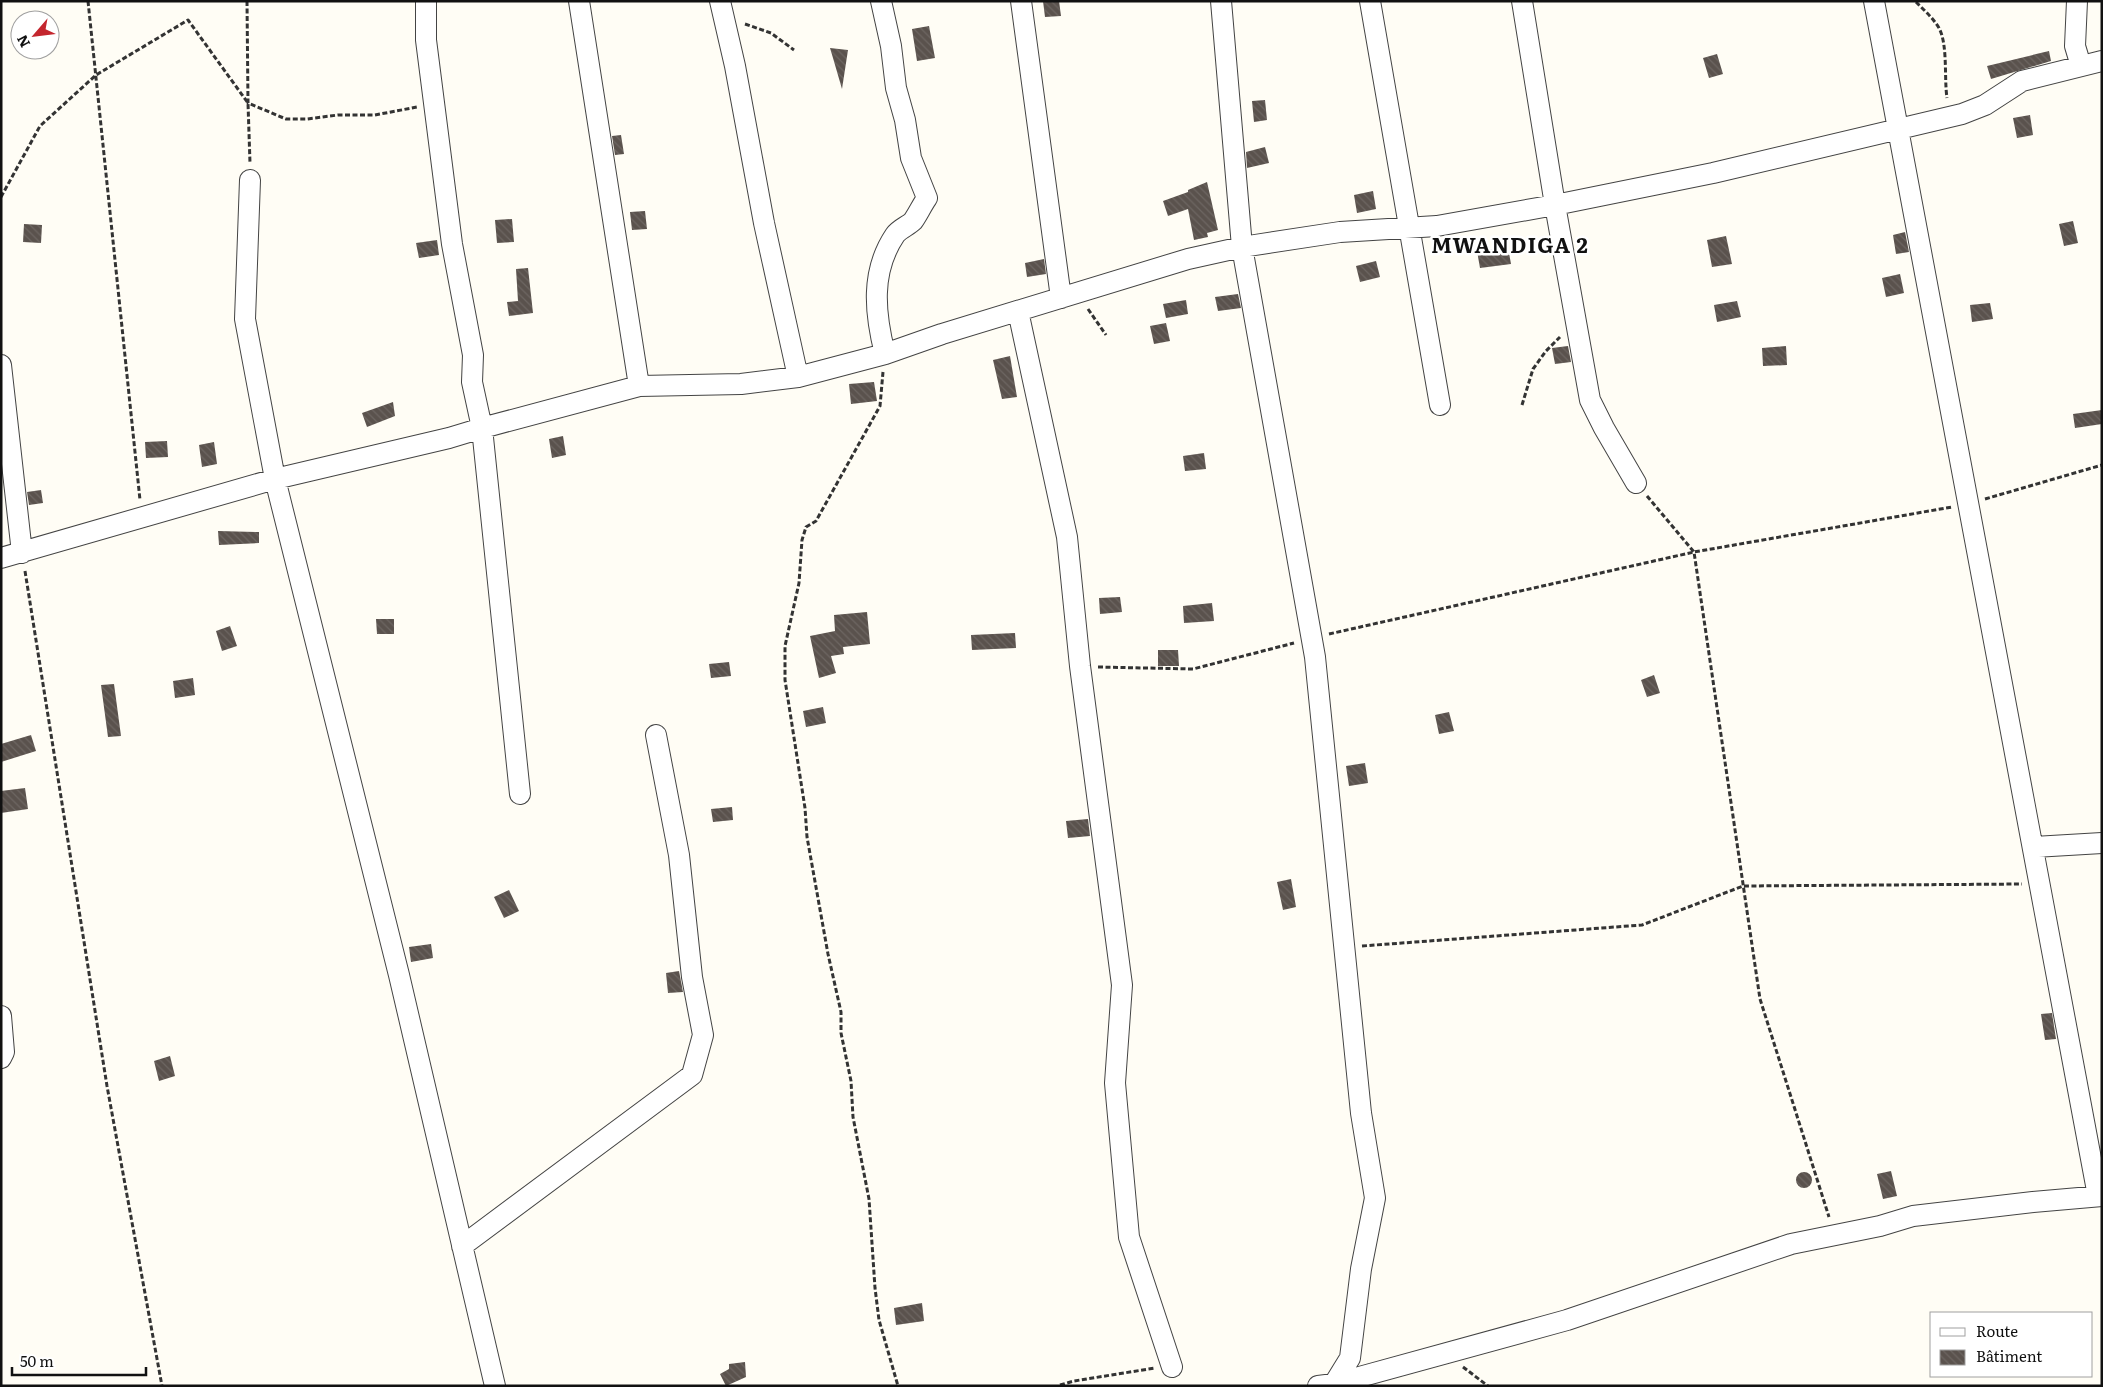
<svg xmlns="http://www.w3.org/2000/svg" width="2103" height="1387" viewBox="0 0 2103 1387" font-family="Literata,serif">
<defs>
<pattern id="building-back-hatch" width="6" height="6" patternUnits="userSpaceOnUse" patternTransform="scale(1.25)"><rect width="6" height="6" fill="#5a524d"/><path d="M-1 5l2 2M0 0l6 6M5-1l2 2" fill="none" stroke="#6d6662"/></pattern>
</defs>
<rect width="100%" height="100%" fill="#fffdf5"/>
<path fill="url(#building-back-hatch)" d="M1043 1H1059L1061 16 1045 17Z
M929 26 935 58 917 61 912 29Z
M830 48 848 50 842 89 833 58Z
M2049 51 2051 61 1991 79 1987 66Z
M1717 54 1723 74 1709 78 1703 58Z
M1265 100 1267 120 1254 122 1252 101Z
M2030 115 2033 135 2017 138 2013 118Z
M621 135 624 154 615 155 612 136Z
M1265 147 1269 163 1247 168 1246 152Z
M1207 182 1218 230 1207 233 1208 237 1194 240 1188 209 1168 216 1163 201 1188 192V190Z
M1373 191 1376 209 1357 213 1354 195Z
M645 211 647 229 632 230 630 212Z
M512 219 514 242 497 243 495 220Z
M2073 221 2078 243 2064 246 2059 224Z
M24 224 42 225 41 243 23 242Z
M1905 232 1909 252 1896 254 1893 235Z
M1726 236 1732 264 1712 267 1707 240Z
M437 240 439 255 419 258 416 243Z
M1508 247 1511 264 1480 268 1477 251Z
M1044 259 1046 274 1027 277 1025 263Z
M1376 261 1380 277 1360 282 1356 266Z
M528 268 533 313 509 316 507 302 518 301 516 269Z
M1900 274 1904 293 1886 297 1882 278Z
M1238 294 1241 308 1218 311 1215 297Z
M1186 300 1188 314 1166 318 1163 304Z
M1737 301 1741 317 1717 322 1714 305Z
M1990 303 1993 319 1972 322 1970 305Z
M1166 323 1170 341 1154 344 1150 326Z
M1568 346 1571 362 1555 364 1552 348Z
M1786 346 1787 365 1763 366 1762 348Z
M1010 356 1017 397 1002 399 993 360Z
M874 382 877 401 851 404 849 384Z
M393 402 395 416 367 427 362 413Z
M2102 410V424L2075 428 2073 414Z
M563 436 566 455 552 458 549 439Z
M167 441 168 457 146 458 145 442Z
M214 442 217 464 202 467 199 445Z
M1204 453 1206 469 1185 471 1183 456Z
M41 490 43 503 29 505 27 492Z
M218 531 259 532V543L219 545Z
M1120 597 1122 612 1100 614 1099 598Z
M1212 603 1214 621 1184 623 1183 606Z
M867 612 870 644 843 647 844 654 831 656 836 673 819 678 810 636 835 631 834 615Z
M376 619H394V634H377Z
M230 626 237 646 222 651 216 631Z
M1015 633 1016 648 972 650 971 635Z
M1158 650H1178L1179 666H1158Z
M729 662 731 676 711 678 709 664Z
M1654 675 1660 693 1647 697 1641 680Z
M193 678 195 695 175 698 173 681Z
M114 684 121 736 108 737 101 685Z
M823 707 826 723 806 727 803 711Z
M1449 712 1454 731 1439 734 1435 715Z
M31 735 36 751 1 762V744Z
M1365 763 1368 783 1349 786 1346 766Z
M25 788 28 809 1 813V791Z
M732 807 733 820 713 822 711 809Z
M1088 819 1090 836 1068 838 1066 821Z
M1291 879 1296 907 1283 910 1277 882Z
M509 890 519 911 504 918 494 897Z
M431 944 433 958 411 962 409 947Z
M679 971 683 992 668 993 666 973Z
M2052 1013 2056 1039 2045 1040 2041 1014Z
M170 1056 175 1076 159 1081 154 1061Z
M1891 1171 1897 1196 1883 1199 1877 1174Z
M1796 1180a8 8 0 1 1 16 0a8 8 0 1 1-16 0Z
M922 1303 924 1321 896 1325 894 1308Z
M745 1362 746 1377 726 1386 720 1374 729 1369V1364Z"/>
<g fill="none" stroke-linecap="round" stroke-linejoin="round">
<defs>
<path id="street" d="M426 1V40L452 244 473 355 472 382 482 428 520 794
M579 1 639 386
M720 1 735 66 764 223 798 377
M881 1 891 46 896 88 905 120 911 158 927 198C922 205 918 214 913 221 908 226 899 229 895 235 870 272 875 314 885 354
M1021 1 1061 298
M1221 1 1242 247 1315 657 1361 1113 1375 1198 1361 1269 1350 1358 1334 1384
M1370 1 1440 405
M1522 1 1555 205 1590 400 1604 428 1636 483
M1874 1 2098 1196
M2077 1 2075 46 2081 66
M250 180 245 319 275 479 399 975 495 1386
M1018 311 1067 537 1080 666 1122 985 1115 1083 1129 1237 1172 1367
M1 365 22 553
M1 558 275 479 449 438 482 428 639 386 741 384 798 377 885 354 942 334 1188 259 1242 247 1340 232 1437 226 1555 205 1713 173 1962 114 1985 105 2022 81 2102 61
M2034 847 2102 843
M1 1016 4 1052 1 1058
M462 1246 692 1075 703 1035 692 977 679 855 656 735
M1318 1386 1334 1384 1567 1320 1791 1244 1880 1226 1913 1216 2033 1202 2102 1196"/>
</defs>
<use href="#street" stroke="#444" stroke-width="22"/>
<path stroke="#333" stroke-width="3" stroke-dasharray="5 2.5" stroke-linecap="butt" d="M88 1 140 500
M247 1 248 103 286 119H307L338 115H375L417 107
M1916 2C1924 10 1933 18 1939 28 1948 45 1944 78 1947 98
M745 24 771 33 794 50
M1 197 40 126 96 75 188 20 248 103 250 163
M1088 309 1106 335
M883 372 880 406 816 521 806 527 802 540 799 583 785 646V680L805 808 807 837 828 954 841 1012V1033L851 1081 853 1117 869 1199 875 1288 879 1320 898 1386
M1522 405 1533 369 1546 351 1560 337
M1647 496 1694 552 1760 999 1829 1217
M1985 499 2102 465
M25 571 107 1086 162 1386
M1329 634 1694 552 1952 507
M1098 667 1193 669 1294 643
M1362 946 1642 925 1743 886 2022 884
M1463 1367 1488 1386
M1060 1385 1074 1381 1155 1368"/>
<use href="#street" stroke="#fff" stroke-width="20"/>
</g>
<g text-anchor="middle" stroke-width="5" stroke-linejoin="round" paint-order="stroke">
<g font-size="21" font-weight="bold" letter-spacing="1" fill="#111" stroke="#fff">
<text x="1510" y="253">MWANDIGA 2</text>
</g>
</g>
<rect width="2103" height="1387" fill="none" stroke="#111111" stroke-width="5"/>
<rect x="1930" y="1312" width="162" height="65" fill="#ffffff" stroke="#a0a0a0"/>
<rect x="1940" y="1328" width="25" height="8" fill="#ffffff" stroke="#a0a0a0"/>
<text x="1976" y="1337" font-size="15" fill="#111111">Route</text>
<rect x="1940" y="1350" width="25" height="15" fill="url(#building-back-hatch)" stroke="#a0a0a0"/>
<text x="1976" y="1362" font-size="15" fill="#111111">Bâtiment</text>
<g transform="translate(35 35) rotate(242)"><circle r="24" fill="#ffffff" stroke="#a0a0a0"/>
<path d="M0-4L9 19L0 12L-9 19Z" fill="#c4262e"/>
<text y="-8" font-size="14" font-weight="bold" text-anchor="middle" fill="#111111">N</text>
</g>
<path d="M12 1367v8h134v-8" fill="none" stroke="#111111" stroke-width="2.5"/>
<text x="20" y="1367" font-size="15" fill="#111111" stroke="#ffffff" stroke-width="4" paint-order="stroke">50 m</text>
</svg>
